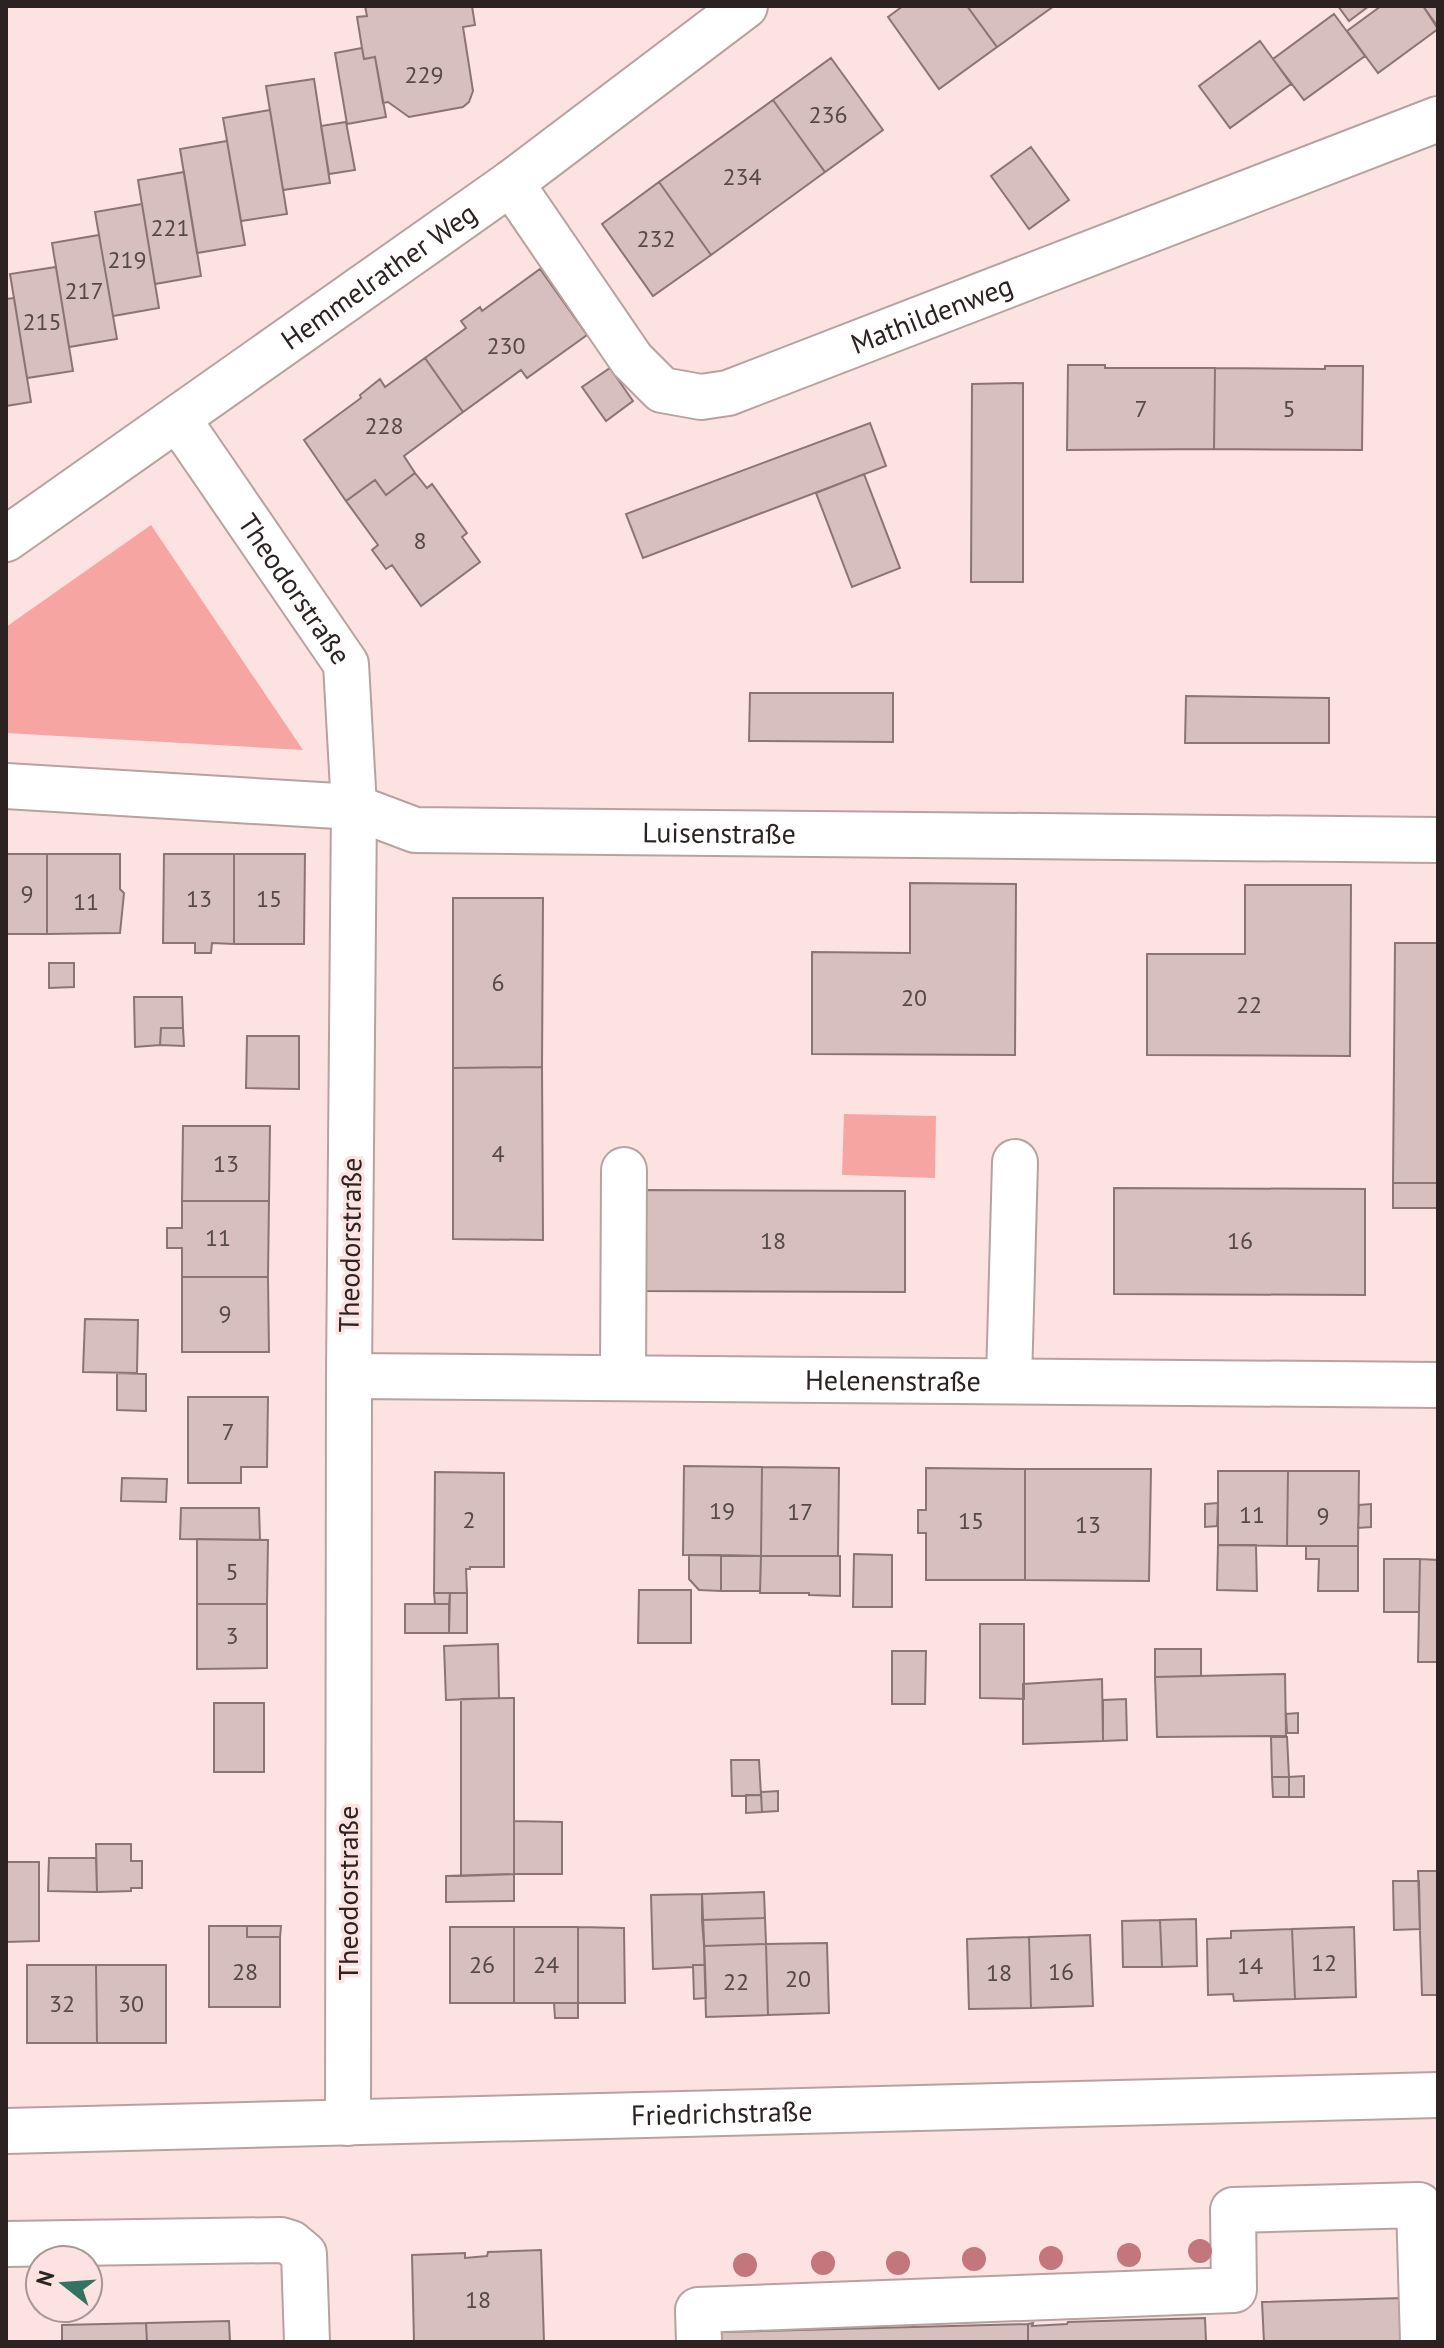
<svg xmlns="http://www.w3.org/2000/svg" width="1444" height="2348" viewBox="0 0 1444 2348" font-family="'PT Sans',sans-serif">
<rect width="100%" height="100%" fill="#fce3e2"/>
<path fill="#f7a5a3" d="M151 525 303 750 6 733V627Z
M844 1114 936 1116 935 1178 842 1175Z"/>
<path fill="#d7bfbe" stroke="#8b7574" stroke-width="2" d="M365 6H472L475 25 463 27 473 91 469 102 463 107 409 117 388 102 383 103 375 57 364 59 362 48 357 17 367 16Z
M903 6H967L997 47 939 89 888 17Z
M967 6H1054L997 47Z
M1338 6H1369L1349 21Z
M1381 6H1423L1438 29 1378 73 1347 31Z
M1423 6H1438V27Z
M1334 14 1365 56 1304 100 1273 59Z
M1260 41 1291 84 1230 128 1199 86Z
M362 48 364 59 375 57 386 117 347 124 335 53Z
M831 58 883 130 825 172 773 100Z
M314 79 330 183 283 190 266 86Z
M773 100 825 172 711 255 659 182Z
M270 110 287 214 241 221 223 118Z
M346 122 355 170 329 174 321 126Z
M227 141 245 245 197 253 180 149Z
M1031 147 1069 200 1029 229 991 176Z
M184 172 201 276 155 284 138 180Z
M659 182 711 255 653 296 602 224Z
M142 204 159 308 113 316 95 212Z
M99 235 117 339 69 347 52 243Z
M56 267 73 371 27 378 10 274Z
M540 269 587 335 527 378 521 370 463 412 425 358 466 328 461 321 480 307 482 311Z
M14 298 31 402 6 406V299Z
M425 358 463 412 404 456 415 473 386 495 375 480 346 501 304 440 361 398 360 395 380 379 385 387Z
M1068 365H1105V368H1215L1214 449 1067 450Z
M1325 366H1363L1362 450 1214 449 1215 368 1325 369Z
M610 368 633 401 606 421 582 387Z
M1023 383V582H971L972 384Z
M870 423 886 466 643 558 626 514Z
M415 473 427 488 432 484 467 533 462 537 480 562 421 606 392 565 386 569 372 550 378 545 346 501 375 480 386 495Z
M864 474 900 568 852 587 816 493Z
M750 693H893V742L749 741Z
M1186 696 1329 698V743H1185Z
M6 854H47V934H6Z
M47 854H120V889L124 893 120 933 47 934Z
M164 854H234V944L212 943 211 953H195V943H163Z
M234 854H305L304 944H234Z
M910 883 1016 884 1015 1055 812 1054V952L910 953Z
M1245 885H1351L1350 1056 1147 1055V954H1245Z
M453 898H543L542 1067 453 1068Z
M1395 943H1438V1183H1393Z
M49 963H74V987L49 988Z
M134 997H182L183 1028H161L160 1045 135 1047Z
M161 1028H183L184 1046 160 1045Z
M247 1036H299V1089L246 1088Z
M542 1067 543 1240 453 1239V1068Z
M183 1126H270L269 1201H182Z
M1393 1183H1438V1208H1393Z
M1114 1188 1365 1189V1295L1114 1294Z
M642 1190 905 1191V1292L641 1291Z
M182 1201H269L268 1277H182V1248H167V1228H182Z
M182 1277H268L269 1352H182Z
M85 1319 138 1320 137 1373 83 1372Z
M117 1373 146 1374V1411L117 1410Z
M188 1397H268L267 1467H241V1483H188Z
M684 1466 762 1467 761 1556 683 1555Z
M762 1467 839 1468 838 1556H761Z
M926 1468 1025 1469V1580H926V1533H918V1510H926Z
M1025 1469H1151L1149 1581 1025 1580Z
M1218 1471H1288L1287 1546 1218 1545Z
M1288 1471H1359L1358 1546H1287Z
M435 1472 504 1473V1567H470V1569H466L467 1593H434Z
M122 1478 167 1479 166 1502 121 1501Z
M1218 1503 1217 1526 1205 1527V1504Z
M1371 1504V1527L1358 1528 1359 1505Z
M181 1508H259L260 1540 180 1539Z
M197 1539 268 1540 267 1604H197Z
M1218 1545H1256L1257 1591 1217 1590Z
M1306 1546H1358V1591H1318L1319 1559H1306Z
M854 1554 892 1555V1607H853Z
M689 1555H721V1591L699 1590 689 1579Z
M721 1555 761 1556 760 1591H721Z
M761 1556H840V1596L809 1595V1593H760Z
M1384 1559H1420L1419 1612H1384Z
M1420 1559 1438 1560V1662H1418Z
M639 1590H691V1643H638Z
M434 1593H450L449 1604H435Z
M450 1593H467V1633H449Z
M197 1604H267V1668L197 1669Z
M405 1604H449V1633H405Z
M980 1624H1024V1699L980 1698Z
M498 1644 499 1698 446 1700 444 1646Z
M1155 1649H1201V1676L1155 1677Z
M892 1651H926L925 1704H892Z
M1285 1674 1286 1736 1157 1737 1155 1677Z
M1102 1679 1103 1741 1023 1744V1684Z
M514 1698V1874L461 1876V1699Z
M1126 1699 1127 1740 1103 1741V1700Z
M214 1703H264V1772H214Z
M1298 1713V1733H1287L1286 1714Z
M1271 1737H1287L1289 1777H1272Z
M731 1760H759L761 1795 732 1796Z
M1304 1776V1797H1289V1777Z
M1272 1777H1289V1797H1273Z
M778 1791V1811L762 1812 761 1792Z
M746 1795H761L762 1812 746 1813Z
M514 1821 562 1822V1874H514Z
M96 1844H131V1861H142V1888H131V1891L97 1892Z
M49 1858H96L97 1892 48 1891Z
M6 1862H39V1941L6 1942Z
M1418 1871H1438V1995H1422Z
M514 1874V1901L446 1902V1876Z
M1393 1881H1419L1420 1929 1394 1930Z
M764 1892 765 1918 702 1920V1894Z
M702 1894 705 1965H693V1967L653 1969 651 1895Z
M765 1918 766 1944 704 1946 702 1920Z
M1196 1919 1197 1966 1162 1967 1160 1920Z
M1160 1920 1162 1967H1123L1122 1921Z
M209 1926H247V1937H280V2007H209Z
M247 1926H281L280 1937H247Z
M450 1927H514V2003H450Z
M514 1927H578V2003H514Z
M578 1927 624 1928 625 2003H578Z
M1354 1927 1356 1997 1295 1999 1292 1929Z
M1292 1929 1295 1999 1234 2001 1233 1994 1208 1995 1207 1939 1231 1938V1931Z
M1090 1935 1093 2006 1031 2008 1029 1937Z
M1029 1937 1031 2008 969 2009 967 1939Z
M827 1943 829 2013 768 2015 766 1944Z
M766 1944 768 2015 706 2017 704 1946Z
M27 1965H96L97 2043H27Z
M96 1965H166V2043H97Z
M693 1965H705L706 1998 694 1999Z
M554 2003H578V2018H555Z
M541 2250 544 2342H414L412 2255 465 2253V2258L487 2256 488 2252Z
M1403 2298 1404 2342H1264L1262 2302Z
M1205 2318 1206 2342H1028V2324L1033 2323 1032 2326 1067 2324 1068 2322Z
M229 2321 230 2342H147L146 2323Z
M146 2323 147 2342H62V2325Z
M1028 2324V2342H722L721 2332Z"/>
<g fill="none" stroke-linecap="round" stroke-linejoin="round">
<defs>
<g id="minor">
<path id="s1" d="M511 183 632 360 662 390 701 397 728 393 1438 119"/>
<path id="s2" d="M178 419 346 664 354 807 349 1376 348 2123"/>
<path id="s3" d="M6 539 511 183 745 6"/>
<path id="s4" d="M6 786 354 807 415 830 1438 840"/>
<path id="s5" d="M349 1376 1438 1385"/>
<path d="M623 1376 624 1170"/>
<path d="M1009 1380 1015 1162"/>
<path id="s6" d="M6 2131 1438 2095"/>
<path d="M6 2244 281 2240 291 2243 304 2254 307 2342"/>
<path d="M699 2342 698 2310 1234 2290 1233 2210 1419 2205 1423 2342"/>
</g>
</defs>
<use href="#minor" stroke="#b8a1a0" stroke-width="48"/>
<use href="#minor" stroke="#fff" stroke-width="44"/>
</g>
<g fill="#c3777d">
<circle cx="1200" cy="2251" r="12"/>
<circle cx="1129" cy="2255" r="12"/>
<circle cx="1051" cy="2258" r="12"/>
<circle cx="974" cy="2259" r="12"/>
<circle cx="823" cy="2263" r="12"/>
<circle cx="898" cy="2263" r="12"/>
<circle cx="745" cy="2265" r="12"/>
</g>
<g text-anchor="middle" stroke-width="7" stroke-linejoin="round" paint-order="stroke">
<g font-size="24" fill="#564948">
<text x="424" y="83">229</text>
<text x="828" y="123">236</text>
<text x="742" y="185">234</text>
<text x="170" y="236">221</text>
<text x="656" y="247">232</text>
<text x="127" y="268">219</text>
<text x="84" y="299">217</text>
<text x="42" y="330">215</text>
<text x="506" y="354">230</text>
<text x="1141" y="417">7</text>
<text x="1289" y="417">5</text>
<text x="384" y="434">228</text>
<text x="420" y="549">8</text>
<text x="27" y="902">9</text>
<text x="199" y="907">13</text>
<text x="269" y="907">15</text>
<text x="86" y="910">11</text>
<text x="498" y="991">6</text>
<text x="914" y="1006">20</text>
<text x="1249" y="1013">22</text>
<text x="498" y="1162">4</text>
<text x="226" y="1172">13</text>
<text x="218" y="1246">11</text>
<text x="773" y="1249">18</text>
<text x="1240" y="1249">16</text>
<text x="225" y="1322">9</text>
<text x="228" y="1440">7</text>
<text x="722" y="1519">19</text>
<text x="800" y="1520">17</text>
<text x="1252" y="1523">11</text>
<text x="1323" y="1524">9</text>
<text x="469" y="1528">2</text>
<text x="971" y="1529">15</text>
<text x="1088" y="1533">13</text>
<text x="232" y="1580">5</text>
<text x="232" y="1644">3</text>
<text x="1324" y="1971">12</text>
<text x="482" y="1973">26</text>
<text x="546" y="1973">24</text>
<text x="1250" y="1974">14</text>
<text x="245" y="1980">28</text>
<text x="1061" y="1980">16</text>
<text x="999" y="1981">18</text>
<text x="798" y="1987">20</text>
<text x="736" y="1990">22</text>
<text x="62" y="2012">32</text>
<text x="131" y="2012">30</text>
<text x="478" y="2308">18</text>
</g>
<g font-size="28" fill="#2b2221" stroke="#fce3e2">
<text dy="10" stroke="none"><textPath href="#s3" startOffset="456">Hemmelrather Weg</textPath></text>
<text dy="10" stroke="none"><textPath href="#s1" startOffset="542">Mathildenweg</textPath></text>
<text dy="10" stroke="none"><textPath href="#s2" startOffset="206">Theodorstraße</textPath></text>
<text dy="10" stroke="none"><textPath href="#s4" startOffset="718">Luisenstraße</textPath></text>
<text transform="translate(350 1245) rotate(-89)" y="10">Theodorstraße</text>
<text dy="10" stroke="none"><textPath href="#s5" startOffset="544">Helenenstraße</textPath></text>
<text transform="translate(348 1893) rotate(-90)" y="10">Theodorstraße</text>
<text dy="10" stroke="none"><textPath href="#s6" startOffset="716">Friedrichstraße</textPath></text>
</g>
</g>
<rect width="1444" height="2348" fill="none" stroke="#2b2221" stroke-width="16"/>
<g transform="translate(64 2284) rotate(287)"><circle r="38" fill="#fce3e2" stroke="#a89695" stroke-width="2"/>
<path d="M0-6L14 30L0 20L-14 30Z" fill="#357361"/>
<text y="-12" font-size="22" font-weight="bold" text-anchor="middle" fill="#2b2221">N</text>
</g>
</svg>
